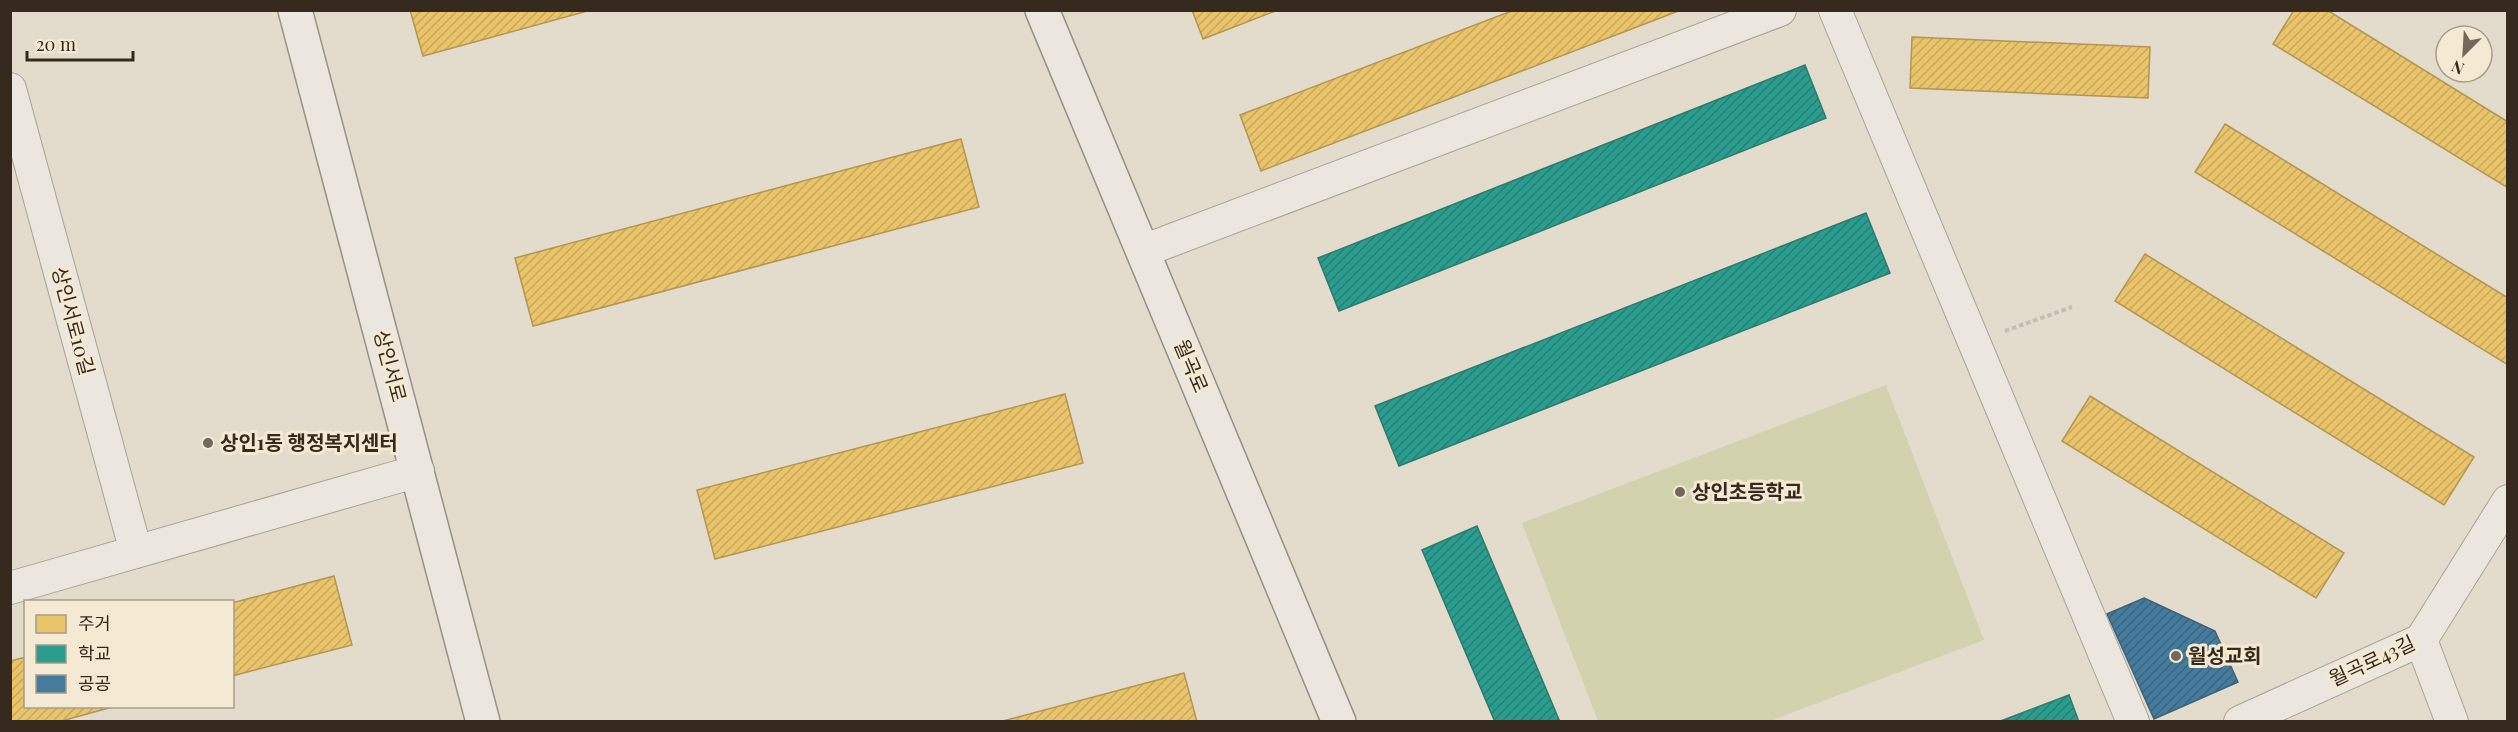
<svg xmlns="http://www.w3.org/2000/svg" width="2518" height="732" viewBox="0 0 2518 732" font-family="'Playfair Display','Noto Sans KR',serif">
<defs>
<pattern id="homes-hatch" width="6" height="6" patternUnits="userSpaceOnUse" patternTransform="scale(1.5)"><rect width="6" height="6" fill="#e9c46a"/><path d="M-1 1l2-2M0 6l6-6M5 7l2-2" fill="none" stroke="#c8a85b"/></pattern>
<pattern id="schools-hatch" width="6" height="6" patternUnits="userSpaceOnUse" patternTransform="scale(1.5)"><rect width="6" height="6" fill="#2a9d8f"/><path d="M-1 1l2-2M0 6l6-6M5 7l2-2" fill="none" stroke="#258074"/></pattern>
<pattern id="public-hatch" width="6" height="6" patternUnits="userSpaceOnUse" patternTransform="scale(1.5)"><rect width="6" height="6" fill="#457b9d"/><path d="M-1 1l2-2M0 6l6-6M5 7l2-2" fill="none" stroke="#3a657f"/></pattern>
</defs>
<rect width="100%" height="100%" fill="#e3dccc"/>
<path fill="#d2d2af" d="M1886 385 1984 640 1770 721H1598L1522 523Z"/>
<path fill="url(#homes-hatch)" stroke="#b39653" stroke-width="1.5" d="M410 10H591L423 56Z
M1192 10H1278L1203 39Z
M1514 10H1681L1261 171 1240 115Z
M2294 10H2327L2508 122V188L2273 44Z
M1912 37 2150 47 2148 98 1910 88Z
M2225 124 2508 298V365L2195 172Z
M961 139 979 207 533 326 515 258Z
M2145 254 2474 457 2444 505 2115 301Z
M1065 394 1083 463 715 559 697 490Z
M2090 396 2344 553 2316 598 2062 441Z
M334 576 352 645 232 676V603Z
M26 657V706H116L58 722H10V661Z
M1184 673 1197 722H999Z"/>
<path fill="url(#schools-hatch)" stroke="#2e7a6d" stroke-width="1.5" d="M1805 65 1826 118 1339 311 1318 258Z
M1866 213 1890 273 1399 466 1375 406Z
M1477 526 1560 722H1495L1422 550Z
M2069 695 2079 722H1998Z"/>
<path fill="url(#public-hatch)" stroke="#406277" stroke-width="1.5" d="M2144 598 2215 631 2238 682 2154 719 2107 614Z"/>
<g fill="none" stroke-linecap="round" stroke-linejoin="round">
<defs>
<path id="street" d="M1835 10 2133 722
M10 89 136 552
M1143 251 1780 10
M10 588 418 471
M2421 640 2452 722
M2240 722 2421 640 2508 501"/>
<path id="secondary" d="M295 10 483 722
M1042 10 1339 722"/>
</defs>
<use href="#street" stroke="#a8a196" stroke-width="34"/>
<use href="#secondary" stroke="#989085" stroke-width="36"/>
<path stroke="#c3bdb5" stroke-width="4" stroke-dasharray="4.5 3" stroke-linecap="butt" d="M2005 331 2072 307"/>
<use href="#street" stroke="#ebe6de" stroke-width="32"/>
<use href="#secondary" stroke="#ebe6de" stroke-width="33"/>
</g>
<g fill="#73685b" stroke="#f4e9d2" stroke-width="2">
<circle cx="208" cy="443" r="6"/>
<circle cx="1680" cy="492" r="6"/>
<circle cx="2176" cy="656" r="6"/>
</g>
<g text-anchor="middle" stroke-width="6" stroke-linejoin="round" paint-order="stroke">
<g font-size="20" fill="#36291e" stroke="#f4e9d2">
<text transform="translate(73 321) rotate(75)" y="7">상인서로10길</text>
<text transform="translate(390 366) rotate(75)" y="7">상인서로</text>
<text transform="translate(1191 366) rotate(67)" y="7">월곡로</text>
<text transform="translate(2372 661) rotate(-25)" y="7">월곡로43길</text>
</g>
<g font-size="20" font-weight="bold" fill="#36291e" stroke="#f4e9d2" text-anchor="start">
<text x="220" y="450">상인1동 행정복지센터</text>
<text x="1692" y="499">상인초등학교</text>
<text x="2188" y="663">월성교회</text>
</g>
</g>
<rect width="2518" height="732" fill="none" stroke="#36291e" stroke-width="24"/>
<rect x="24" y="600" width="210" height="108" fill="#f4e9d2" stroke="#a89c8a" stroke-width="1.5"/>
<rect x="36" y="615" width="30" height="18" fill="#e9c46a" stroke="#a89c8a" stroke-width="1.5"/>
<text x="78" y="630" font-size="18" fill="#36291e">주거</text>
<rect x="36" y="645" width="30" height="18" fill="#2a9d8f" stroke="#a89c8a" stroke-width="1.5"/>
<text x="78" y="660" font-size="18" fill="#36291e">학교</text>
<rect x="36" y="675" width="30" height="18" fill="#457b9d" stroke="#a89c8a" stroke-width="1.5"/>
<text x="78" y="690" font-size="18" fill="#36291e">공공</text>
<g transform="translate(2464 54) rotate(204)"><circle r="28" fill="#f4e9d2" stroke="#a89c8a" stroke-width="1.5"/>
<path d="M0-4.5L10 22L0 15L-10 22Z" fill="#73685b"/>
<text y="-9" font-size="16" font-weight="bold" text-anchor="middle" fill="#36291e">N</text>
</g>
<path d="M27 51v9h106v-9" fill="none" stroke="#36291e" stroke-width="3"/>
<text x="36" y="51" font-size="18" fill="#36291e" stroke="#f4e9d2" stroke-width="4.5" paint-order="stroke">20 m</text>
</svg>
